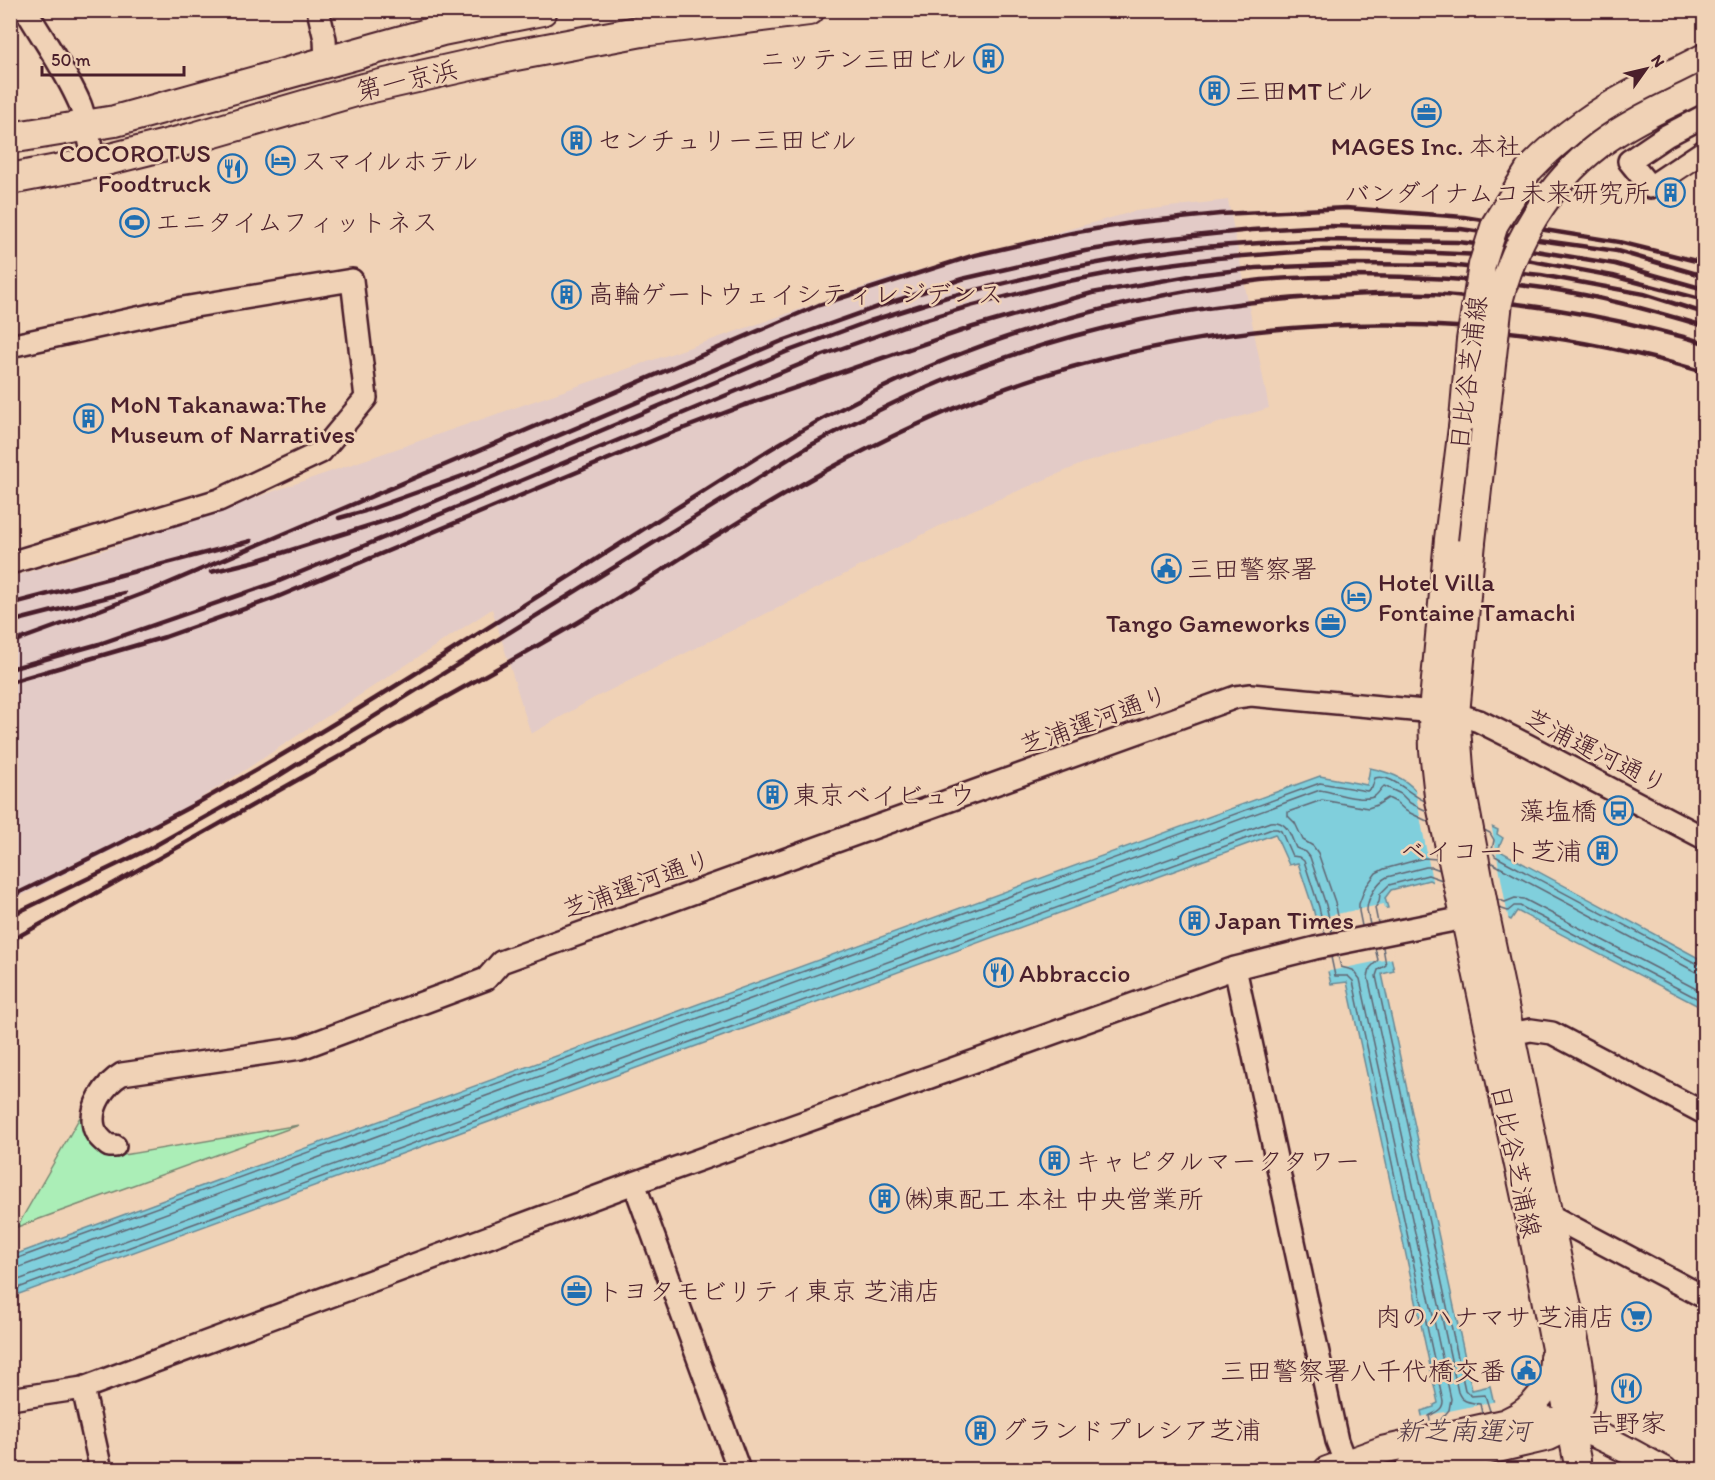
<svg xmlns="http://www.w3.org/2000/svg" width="1715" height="1480" viewBox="0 0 1715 1480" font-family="Itim,'Klee One',sans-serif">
<rect width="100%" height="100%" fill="#f0d2b6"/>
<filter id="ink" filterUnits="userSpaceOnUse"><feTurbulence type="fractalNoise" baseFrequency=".0167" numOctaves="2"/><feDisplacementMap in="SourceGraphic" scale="12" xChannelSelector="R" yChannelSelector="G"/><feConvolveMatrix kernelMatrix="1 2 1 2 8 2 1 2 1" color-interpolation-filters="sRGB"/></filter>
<g filter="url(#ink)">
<path fill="#e3cbc7" d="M1228 200 1269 408 1084 463 961 515 802 596 594 698 531 734 492 609 228 781 137 838 11 901V577L104 550 890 278 1136 211Z"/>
<path fill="#abeeb7" stroke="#7a8671" stroke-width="1.5" d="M84 1110 117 1151 118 1156 299 1125 17 1227Z"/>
<path fill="#80cfdc" stroke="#6a8995" stroke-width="1.5" d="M1370 768C1388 772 1404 777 1416 791L1498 830 1497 834 1503 838 1498 850 1704 961V1009L1517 911 1511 920 1429 880 1391 890 1385 898 1388 908 1381 909 1394 971 1382 974 1472 1390 1490 1386 1509 1469H1434L1421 1411 1434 1407V1405L1438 1403 1347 982 1331 984 1313 908 1298 863 1289 865 1275 834 11 1297V1256L1320 776 1367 785Z"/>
<path fill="#f0d2b6" d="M1414 784 1418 788 1491 823 1509 922 1433 886Z
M1384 904 1394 958 1325 972 1313 919Z
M1497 1401 1511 1470H1431L1420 1417Z"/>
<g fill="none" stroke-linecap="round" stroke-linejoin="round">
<path stroke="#606572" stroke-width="1.5" d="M1484 830 1490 833 1494 840 1492 850 1495 856 1699 965 1704 966
M1490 862 1696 972 1704 974
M1497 899 1505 902 1515 898 1524 899 1704 993
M1499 908 1508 911 1514 906H1520L1704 1002
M1378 923 1375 908 1379 902 1380 894 1389 885 1428 875 1442 880
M1370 925C1369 920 1368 915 1367 910 1367 899 1377 882 1387 877L1426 867H1432L1440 870
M1362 926 1359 911V904L1365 888 1376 873 1384 869 1424 858 1437 859
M1341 930 1335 902 1318 853 1313 846 1303 840 1295 823 1288 816V812L1322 800 1368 808 1377 805 1388 798 1396 802 1406 811 1429 822
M1383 947 1386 965 1378 970 1376 976 1465 1390 1471 1396 1485 1395 1490 1411
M1375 948 1378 960 1370 968 1368 977 1458 1392C1462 1403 1470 1402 1480 1404L1482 1413
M1338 956 1341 967 1353 970 1360 979 1451 1399 1449 1410 1438 1423
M1331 957 1335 976H1348L1353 981 1443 1401C1443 1410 1436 1412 1429 1416L1431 1425
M10 1261 1320 783 1367 791 1372 788 1375 778C1391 773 1410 795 1425 801
M10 1269 17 1268 1320 790C1333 792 1364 803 1375 796 1379 793 1381 788 1384 786L1401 794 1410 803 1427 811
M10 1283 1270 822C1288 820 1290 835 1296 848L1306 852 1310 857 1326 905 1332 932
M10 1291 1272 829H1277L1281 831 1292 856 1299 857 1304 861 1319 907 1325 934"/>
<defs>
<path id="minor" d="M26 10C44 41 66 71 80 104 87 123 90 144 94 163
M318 10 325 39 326 62
M1704 116 1666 136 1629 161 1650 187 1704 151
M10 346 183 308 352 280 366 398 321 452 219 500 10 563
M1235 968 1337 1441 1348 1470
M1495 1037 1531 1030 1552 1033 1704 1113
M115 1146H109C103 1141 96 1136 94 1127 89 1107 105 1084 122 1074L301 1048 486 979 501 962 1236 697 1251 695 1456 714 1479 721 1527 745 1704 838
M634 1183 739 1470
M1538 1209 1704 1297
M83 1388 101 1470
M10 1399 83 1388 634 1183 1235 968 1315 948 1464 918"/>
<path id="major" d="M1528 171C1545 153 1563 137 1583 123 1620 96 1664 78 1704 57
M1463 419 1448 539 1432 712 1433 750 1438 796 1526 1202 1577 1460
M1508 1421C1533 1410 1554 1386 1553 1357
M1327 1470 1382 1450 1521 1419C1574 1416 1618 1446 1664 1470
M1408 1470 1549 1437C1589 1419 1584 1391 1578 1355L1486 915 1461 782 1456 714 1472 542"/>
<path id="highway" d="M10 138 115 121 442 30 542 10
M10 179 94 163 190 139 359 90 510 56 642 31 809 10"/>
</defs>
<use href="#minor" stroke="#4a1f2b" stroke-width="26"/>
<use href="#major" stroke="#4a1f2b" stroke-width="30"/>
<use href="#highway" stroke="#4a1f2b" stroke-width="34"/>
<use href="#minor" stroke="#f0d2b6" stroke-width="21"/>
<use href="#major" stroke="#f0d2b6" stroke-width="26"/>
<use href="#highway" stroke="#f0d2b6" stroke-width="30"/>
<path stroke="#4a1f2b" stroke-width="4.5" d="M339 518 365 511 465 475 782 341 883 305 962 279 1085 251 1145 241 1252 230 1329 226 1461 229 1617 251 1704 276
M211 572 256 561 400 516 786 352 870 321 947 297 1059 270 1142 255 1203 247 1260 243 1325 240 1458 242 1530 250 1615 264 1704 289
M10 604 251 541
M10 622 124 593
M10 643 84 616 155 589 819 305 975 255 1072 233 1131 223 1220 214 1346 208 1464 217 1619 242 1704 263
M10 669 99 644 277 582 823 355 904 326 970 306 1059 283 1131 269 1217 258 1320 250H1366L1505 256 1613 276 1704 300
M10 682 165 637 275 598 666 435 745 405 973 327 1092 293 1195 275 1256 268 1355 264 1448 265 1541 275 1644 294 1704 313
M10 897C78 864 145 832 210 796 300 746 387 692 473 637 547 591 620 544 694 497 749 462 804 427 862 398 982 336 1129 295 1262 280 1293 277 1325 277 1355 276 1420 276 1486 280 1551 289 1603 297 1654 311 1704 326
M10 916 149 849 280 775 811 445C855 422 899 399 945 380 1070 329 1199 302 1333 296 1370 294 1407 292 1445 295 1466 297 1488 300 1509 303 1560 309 1610 318 1660 331 1675 335 1690 338 1704 343
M10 941C125 878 238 813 351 750 424 709 498 669 570 627 671 567 768 498 873 446 937 414 1003 386 1072 367 1281 309 1497 310 1704 372"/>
<defs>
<path id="major-bridge" d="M1463 419 1470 340 1482 265 1495 224 1528 171
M1472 542 1499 302C1514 241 1549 183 1599 145 1631 121 1669 105 1704 87"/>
</defs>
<use href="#major-bridge" stroke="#4a1f2b" stroke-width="30" stroke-linecap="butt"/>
<use href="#major-bridge" stroke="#f0d2b6" stroke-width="26"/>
</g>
</g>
<defs>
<symbol id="building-ring" viewBox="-11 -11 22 22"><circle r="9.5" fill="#f0d2b6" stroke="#1f6fb2" stroke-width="1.5"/><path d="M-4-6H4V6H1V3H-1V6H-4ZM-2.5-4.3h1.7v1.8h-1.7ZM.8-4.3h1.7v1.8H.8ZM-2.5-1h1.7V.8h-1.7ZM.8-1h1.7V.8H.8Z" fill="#1f6fb2"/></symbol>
<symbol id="office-ring" viewBox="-11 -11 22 22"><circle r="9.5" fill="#f0d2b6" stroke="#1f6fb2" stroke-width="1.5"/><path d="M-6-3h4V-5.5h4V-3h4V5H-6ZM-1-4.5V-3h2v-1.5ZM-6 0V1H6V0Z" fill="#1f6fb2"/></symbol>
<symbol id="hotel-ring" viewBox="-11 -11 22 22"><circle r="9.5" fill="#f0d2b6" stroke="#1f6fb2" stroke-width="1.5"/><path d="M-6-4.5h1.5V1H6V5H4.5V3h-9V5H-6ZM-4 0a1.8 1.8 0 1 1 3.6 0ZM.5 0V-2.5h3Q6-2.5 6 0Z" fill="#1f6fb2"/></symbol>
<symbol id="restaurant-ring" viewBox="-11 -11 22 22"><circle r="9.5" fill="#f0d2b6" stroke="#1f6fb2" stroke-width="1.5"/><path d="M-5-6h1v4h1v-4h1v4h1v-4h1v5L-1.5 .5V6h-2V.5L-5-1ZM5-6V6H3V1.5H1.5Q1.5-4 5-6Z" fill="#1f6fb2"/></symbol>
<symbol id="stadium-ring" viewBox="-11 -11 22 22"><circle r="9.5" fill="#f0d2b6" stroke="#1f6fb2" stroke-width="1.5"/><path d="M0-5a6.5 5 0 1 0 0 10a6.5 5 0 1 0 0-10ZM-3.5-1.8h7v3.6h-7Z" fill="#1f6fb2"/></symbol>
<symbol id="civic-ring" viewBox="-11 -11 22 22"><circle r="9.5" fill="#f0d2b6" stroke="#1f6fb2" stroke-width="1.5"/><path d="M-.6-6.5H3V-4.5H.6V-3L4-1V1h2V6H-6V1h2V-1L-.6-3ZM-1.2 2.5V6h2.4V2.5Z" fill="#1f6fb2"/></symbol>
<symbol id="bus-ring" viewBox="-11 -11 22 22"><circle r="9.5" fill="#f0d2b6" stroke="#1f6fb2" stroke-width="1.5"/><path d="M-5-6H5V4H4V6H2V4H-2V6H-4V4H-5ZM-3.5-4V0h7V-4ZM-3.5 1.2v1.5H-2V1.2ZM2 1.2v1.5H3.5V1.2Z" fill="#1f6fb2"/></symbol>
<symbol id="supermarket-ring" viewBox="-11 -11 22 22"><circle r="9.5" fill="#f0d2b6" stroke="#1f6fb2" stroke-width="1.5"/><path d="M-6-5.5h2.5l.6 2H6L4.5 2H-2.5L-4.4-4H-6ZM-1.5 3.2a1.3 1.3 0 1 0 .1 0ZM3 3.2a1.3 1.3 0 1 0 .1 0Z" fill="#1f6fb2"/></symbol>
</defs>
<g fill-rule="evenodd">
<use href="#building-ring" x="972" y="42" width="33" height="33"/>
<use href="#building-ring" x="1198" y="74" width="33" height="33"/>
<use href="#office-ring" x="1410" y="96" width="33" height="33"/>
<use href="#building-ring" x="560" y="124" width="33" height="33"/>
<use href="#hotel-ring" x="264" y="144" width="33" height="33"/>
<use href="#restaurant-ring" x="216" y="152" width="33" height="33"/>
<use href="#building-ring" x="1654" y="176" width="33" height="33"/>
<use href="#stadium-ring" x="118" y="206" width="33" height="33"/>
<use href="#building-ring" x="550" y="278" width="33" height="33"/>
<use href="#building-ring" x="72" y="402" width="33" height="33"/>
<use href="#civic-ring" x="1150" y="552" width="33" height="33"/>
<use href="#hotel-ring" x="1340" y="580" width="33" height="33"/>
<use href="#office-ring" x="1314" y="606" width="33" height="33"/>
<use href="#building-ring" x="756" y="778" width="33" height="33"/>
<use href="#bus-ring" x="1602" y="794" width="33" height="33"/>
<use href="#building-ring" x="1586" y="834" width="33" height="33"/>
<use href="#building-ring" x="1178" y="904" width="33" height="33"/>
<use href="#restaurant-ring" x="982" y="956" width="33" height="33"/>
<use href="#building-ring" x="1038" y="1144" width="33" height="33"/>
<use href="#building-ring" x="868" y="1182" width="33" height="33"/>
<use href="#office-ring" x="560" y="1274" width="33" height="33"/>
<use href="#supermarket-ring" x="1620" y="1300" width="33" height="33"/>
<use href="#civic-ring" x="1510" y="1354" width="33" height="33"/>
<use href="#restaurant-ring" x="1610" y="1372" width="33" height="33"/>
<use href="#building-ring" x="964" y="1414" width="33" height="33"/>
</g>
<g text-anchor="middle" stroke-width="5" stroke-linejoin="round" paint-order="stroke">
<g font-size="26" fill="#4a1f2b" stroke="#f0d2b6" text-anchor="start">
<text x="967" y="68" text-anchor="end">ニッテン三田ビル</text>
<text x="1235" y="100">三田MTビル</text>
<text x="597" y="149">センチュリー三田ビル</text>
<text x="1426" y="155" text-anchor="middle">MAGES Inc. 本社</text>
<text x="211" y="162" text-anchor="end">COCOROTUS<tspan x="211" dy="30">Foodtruck</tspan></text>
<text x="301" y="170">スマイルホテル</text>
<text x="1650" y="202" text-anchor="end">バンダイナムコ未来研究所</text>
<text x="155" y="231">エニタイムフィットネス</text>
<text x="588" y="303">高輪ゲートウェイシティレジデンス</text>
<text x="110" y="413">MoN Takanawa:The<tspan x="110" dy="30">Museum of Narratives</tspan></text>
<text x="1187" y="578">三田警察署</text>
<text x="1378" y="591">Hotel Villa<tspan x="1378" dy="30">Fontaine Tamachi</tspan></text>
<text x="1310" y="632" text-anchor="end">Tango Gameworks</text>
<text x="793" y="804">東京ベイビュウ</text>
<text x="1597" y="820" text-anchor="end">藻塩橋</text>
<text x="1582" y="860" text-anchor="end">ベイコート芝浦</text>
<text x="1215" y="929">Japan Times</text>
<text x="1019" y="982">Abbraccio</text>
<text x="1075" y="1170">キャピタルマークタワー</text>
<text x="906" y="1208">㈱東配工 本社 中央営業所</text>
<text x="597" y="1300">トヨタモビリティ東京 芝浦店</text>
<text x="1615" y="1326" text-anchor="end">肉のハナマサ 芝浦店</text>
<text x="1506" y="1380" text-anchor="end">三田警察署八千代橋交番</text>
<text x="1627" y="1432" text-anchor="middle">吉野家</text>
<text x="1001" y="1439">グランドプレシア芝浦</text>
</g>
<g font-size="26" fill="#4a1f2b" stroke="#f0d2b6">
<text transform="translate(407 80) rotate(-13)" y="9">第一京浜</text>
<text transform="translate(1468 373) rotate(-83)" y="9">日比谷芝浦線</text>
<text transform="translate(1094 720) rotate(-20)" y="9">芝浦運河通り</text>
<text transform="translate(1596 751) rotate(27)" y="9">芝浦運河通り</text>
<text transform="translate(637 884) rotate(-20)" y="9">芝浦運河通り</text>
<text transform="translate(1516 1161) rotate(78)" y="9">日比谷芝浦線</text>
</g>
<g font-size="27" font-style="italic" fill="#523946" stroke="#f0d2b6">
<text x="1463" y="1440">新芝南運河</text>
</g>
</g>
<rect width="1715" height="1480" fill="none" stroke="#f0d2b6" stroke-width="36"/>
<rect x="18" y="18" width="1679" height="1444" fill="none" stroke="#4a1f2b" stroke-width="2" filter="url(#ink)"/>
<g transform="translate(1646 69) rotate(56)" stroke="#f0d2b6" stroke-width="4.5" paint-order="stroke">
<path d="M0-4.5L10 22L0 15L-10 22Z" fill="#4a1f2b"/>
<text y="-9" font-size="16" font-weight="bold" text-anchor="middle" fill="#4a1f2b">N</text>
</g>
<path d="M42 66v9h142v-9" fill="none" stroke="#4a1f2b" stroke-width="3"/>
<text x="51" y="66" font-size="18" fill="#4a1f2b" stroke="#f0d2b6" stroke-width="4.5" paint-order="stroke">50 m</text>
</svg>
